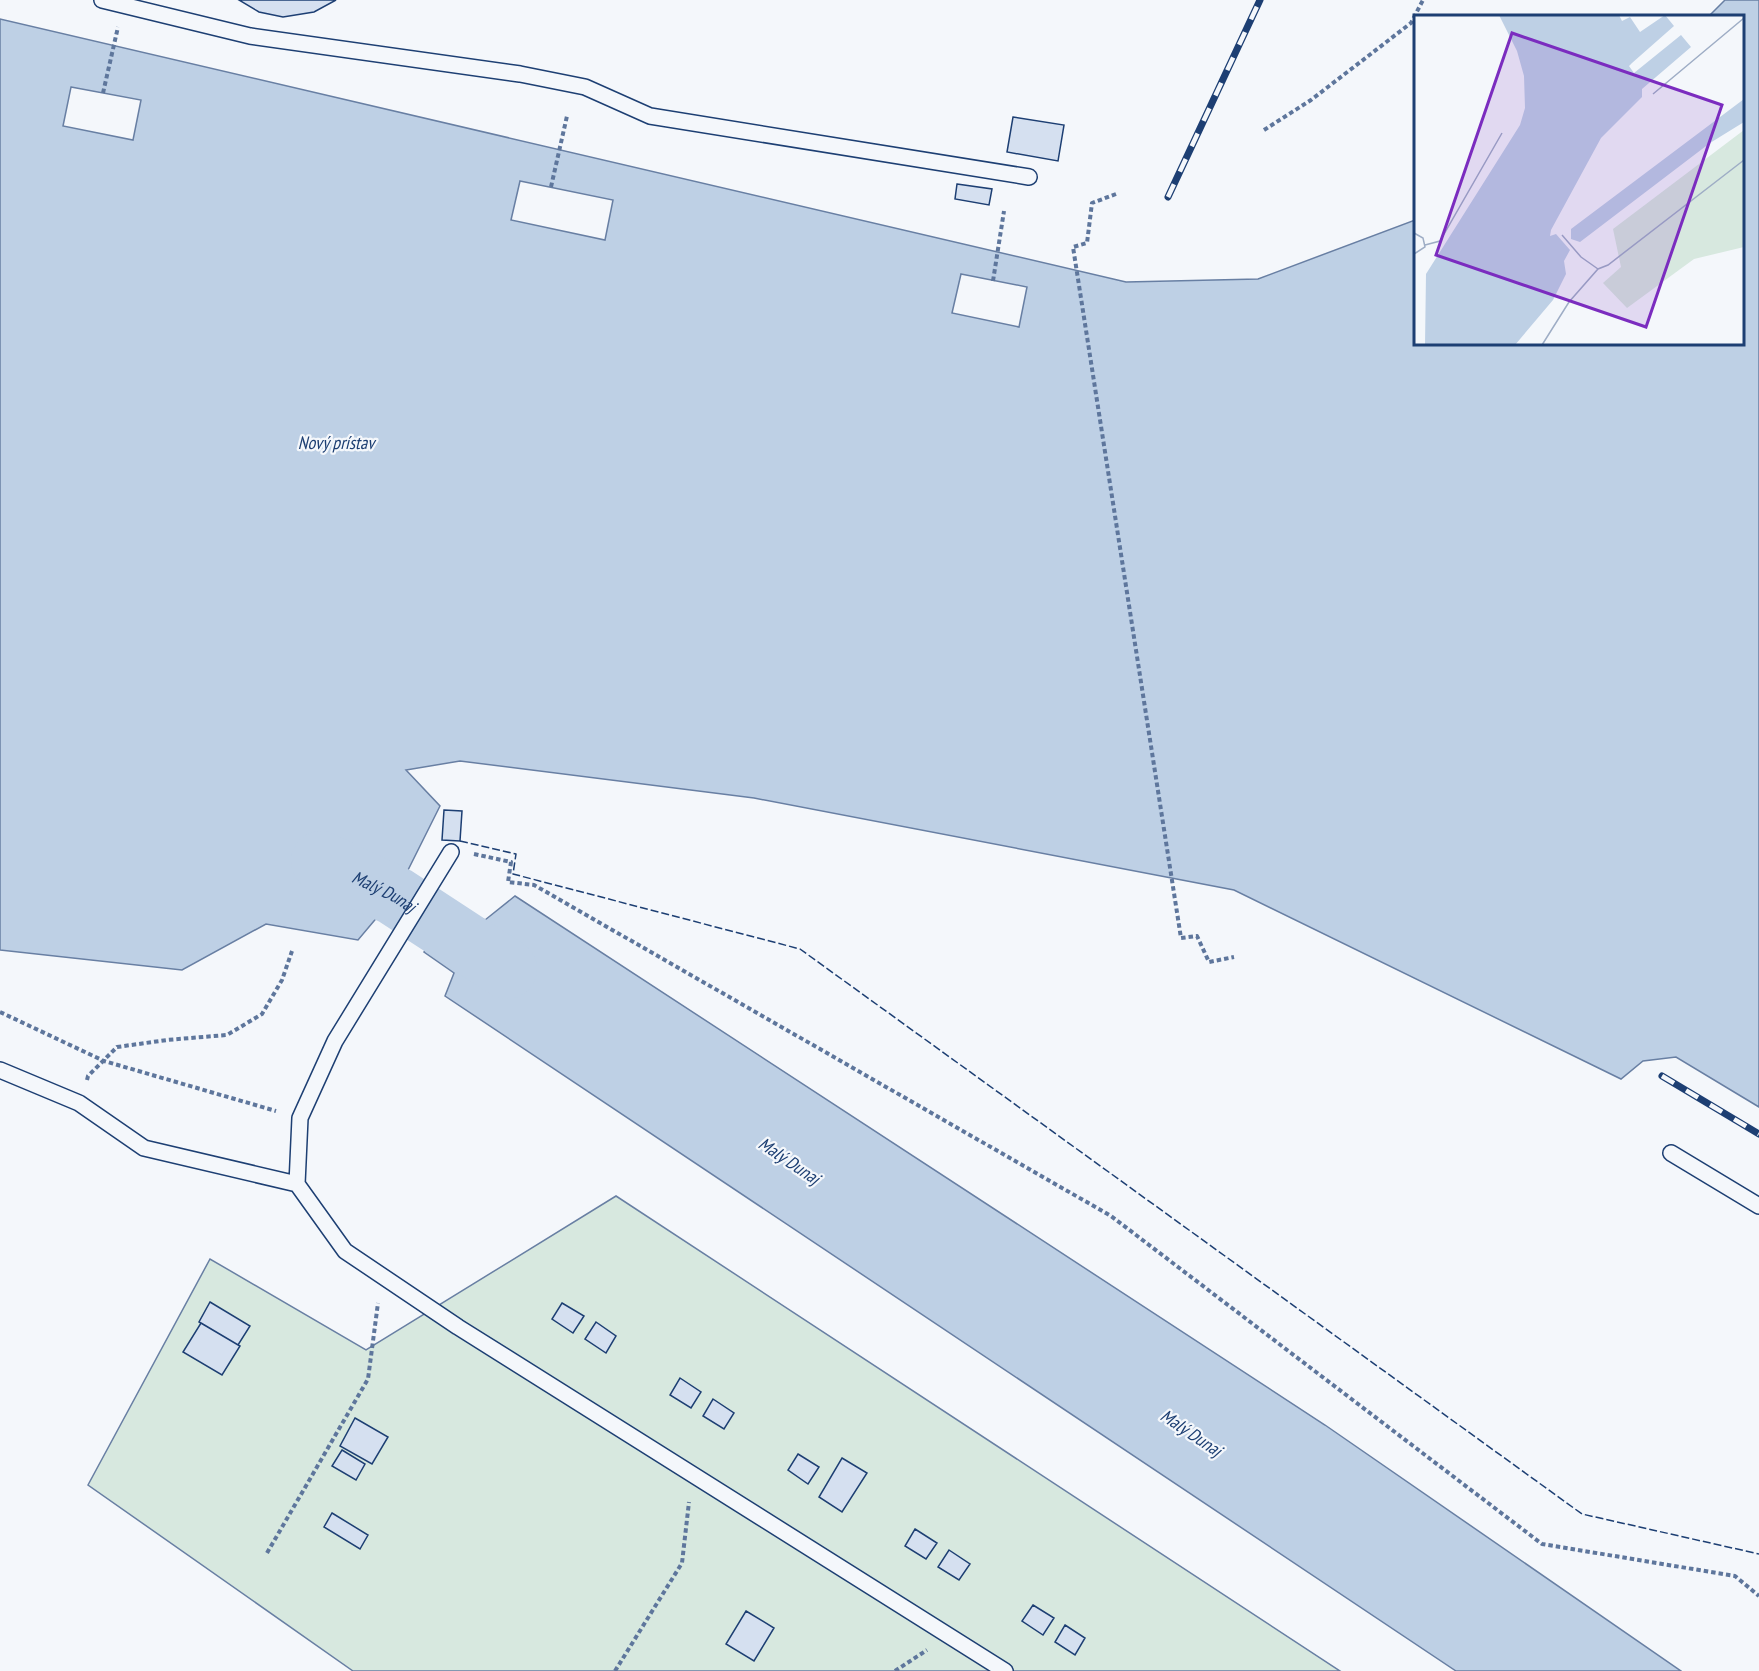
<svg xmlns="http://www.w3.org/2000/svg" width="1759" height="1671" viewBox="0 0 1759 1671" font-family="'PT Sans Narrow',sans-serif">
<rect width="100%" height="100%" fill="#f4f7fb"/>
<path fill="#d7e8df" stroke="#687fa3" stroke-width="1.5" d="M616 1196 1340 1671H353L88 1485 210 1259 366 1350Z"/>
<path fill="#bed0e5" stroke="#687fa3" stroke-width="1.5" d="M1725 0H1759V1107L1676 1057 1643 1061 1621 1079 1234 890 754 798 460 761 406 770 440 806 395 896 358 940 266 924 182 970 0 950V19L1126 282 1258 279 1415 220 1416 344H1742V16H1709Z
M515 896 1325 1425 1681 1671H1456L445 996 454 973 424 952 440 924 453 906 485 920Z"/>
<path fill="#f4f7fb" stroke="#687fa3" stroke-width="1.5" d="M71 87 141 100 133 140 63 126Z
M520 181 613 200 605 240 511 220Z
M961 274 1027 287 1019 327 952 313Z"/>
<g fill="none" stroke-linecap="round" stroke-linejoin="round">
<path stroke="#bed0e5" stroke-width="60" id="s1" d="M321 861 395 896 507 969"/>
</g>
<path fill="#d5e0f0" stroke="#1d3f73" stroke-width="1.5" d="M239 0H336L314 12 283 17 259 12Z
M1013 117 1064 125 1058 161 1007 152Z
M957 184 992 189 989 205 955 199Z
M444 810 462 811 460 841 442 840Z
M210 1302 250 1326 238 1345 199 1322Z
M562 1303 584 1316 573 1333 552 1319Z
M596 1322 616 1336 606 1353 585 1339Z
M201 1323 240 1346 222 1375 183 1352Z
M680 1378 701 1392 691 1408 670 1395Z
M713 1399 734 1413 724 1429 703 1416Z
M355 1418 388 1437 372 1464 340 1446Z
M342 1450 365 1464 356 1480 332 1466Z
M798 1454 819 1467 808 1484 788 1470Z
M842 1458 867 1473 842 1512 819 1497Z
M332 1513 368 1535 360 1549 324 1527Z
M915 1529 937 1543 926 1559 905 1546Z
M949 1550 970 1564 959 1580 938 1567Z
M1033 1605 1054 1618 1043 1635 1022 1621Z
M746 1611 774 1628 754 1661 726 1644Z
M1065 1625 1085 1638 1075 1655 1055 1642Z"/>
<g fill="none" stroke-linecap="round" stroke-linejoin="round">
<defs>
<path id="service" d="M102 0 250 36 520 74 585 87 650 116 1029 177
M0 1070 79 1103 144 1148 297 1184 345 1251 458 1327 1005 1671
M1671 1153 1759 1206
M297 1184 300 1118 335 1041 451 852"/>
</defs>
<use href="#service" stroke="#1d3f73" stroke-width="18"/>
<path stroke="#5e769c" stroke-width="4" stroke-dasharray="4.5 3" stroke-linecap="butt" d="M103 93 118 27
M1264 130 1311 100 1411 23 1423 0
M551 187 567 116
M1116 194 1092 203 1087 243 1073 247 1181 938 1197 936 1209 962 1234 957
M993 281 1004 211
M474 854 511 862 508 882 534 885 1111 1216 1542 1544 1735 1576 1759 1596
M0 1012 104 1061 276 1111
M87 1080 88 1076 117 1047 167 1040 227 1035 262 1014 282 980 292 951
M267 1553 368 1379 378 1303
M615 1671 682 1563 689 1502
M895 1671 927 1650"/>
<use href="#service" stroke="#f4f7fb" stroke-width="15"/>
<defs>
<path id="rail" d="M1168 197 1260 0
M1662 1076 1759 1134"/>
</defs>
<use href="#rail" stroke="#1d3f73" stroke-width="7"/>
<use href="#rail" stroke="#f4f7fb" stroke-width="4.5" stroke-dasharray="14" stroke-linecap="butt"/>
<path stroke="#1d3f73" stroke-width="1.5" stroke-dasharray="8 3" stroke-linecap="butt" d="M460 841 516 854 513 874 800 949 1582 1514 1759 1554"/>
</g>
<g text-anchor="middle" stroke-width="4.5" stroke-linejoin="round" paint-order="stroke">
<g font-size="18" font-style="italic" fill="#1d3f73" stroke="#f4f7fb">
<text x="336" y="449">Nový prístav</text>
<text dy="6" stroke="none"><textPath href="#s1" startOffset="70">Malý Dunaj</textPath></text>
<text transform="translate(789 1161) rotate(34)" y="6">Malý Dunaj</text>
<text transform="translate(1191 1433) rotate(34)" y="6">Malý Dunaj</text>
</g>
</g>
<g transform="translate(1414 15)">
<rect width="330" height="330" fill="#f4f7fb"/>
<path d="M330 115V232L280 244 213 293 189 268 207 252 199 214Z" fill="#d7e8df"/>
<path d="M85 0H205L208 6 216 2 226 17 251 0 260 11 218 48 215 51 220 58 267 20 277 32 228 74V82L187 123 137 215 136 221 142 219 156 235 150 246 152 259 139 285 101 330H11L12 259 106 110 111 93 110 61 103 36ZM330 84V107L296 128 166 227 157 224V214Z" fill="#bed0e5"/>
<path fill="none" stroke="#9eadc5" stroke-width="1.5" d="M239 79 330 3M0 218 9 223 11 232 0 239M148 220 167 242 184 254M11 230 26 226 88 118M128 330 155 287 184 254 194 250 330 145"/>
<path fill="#7b2cbf" fill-opacity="0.15" stroke="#7b2cbf" stroke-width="3" d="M98 18 308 90 232 312 22 240Z"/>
<rect width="330" height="330" fill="none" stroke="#1d3f73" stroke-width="3"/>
</g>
</svg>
